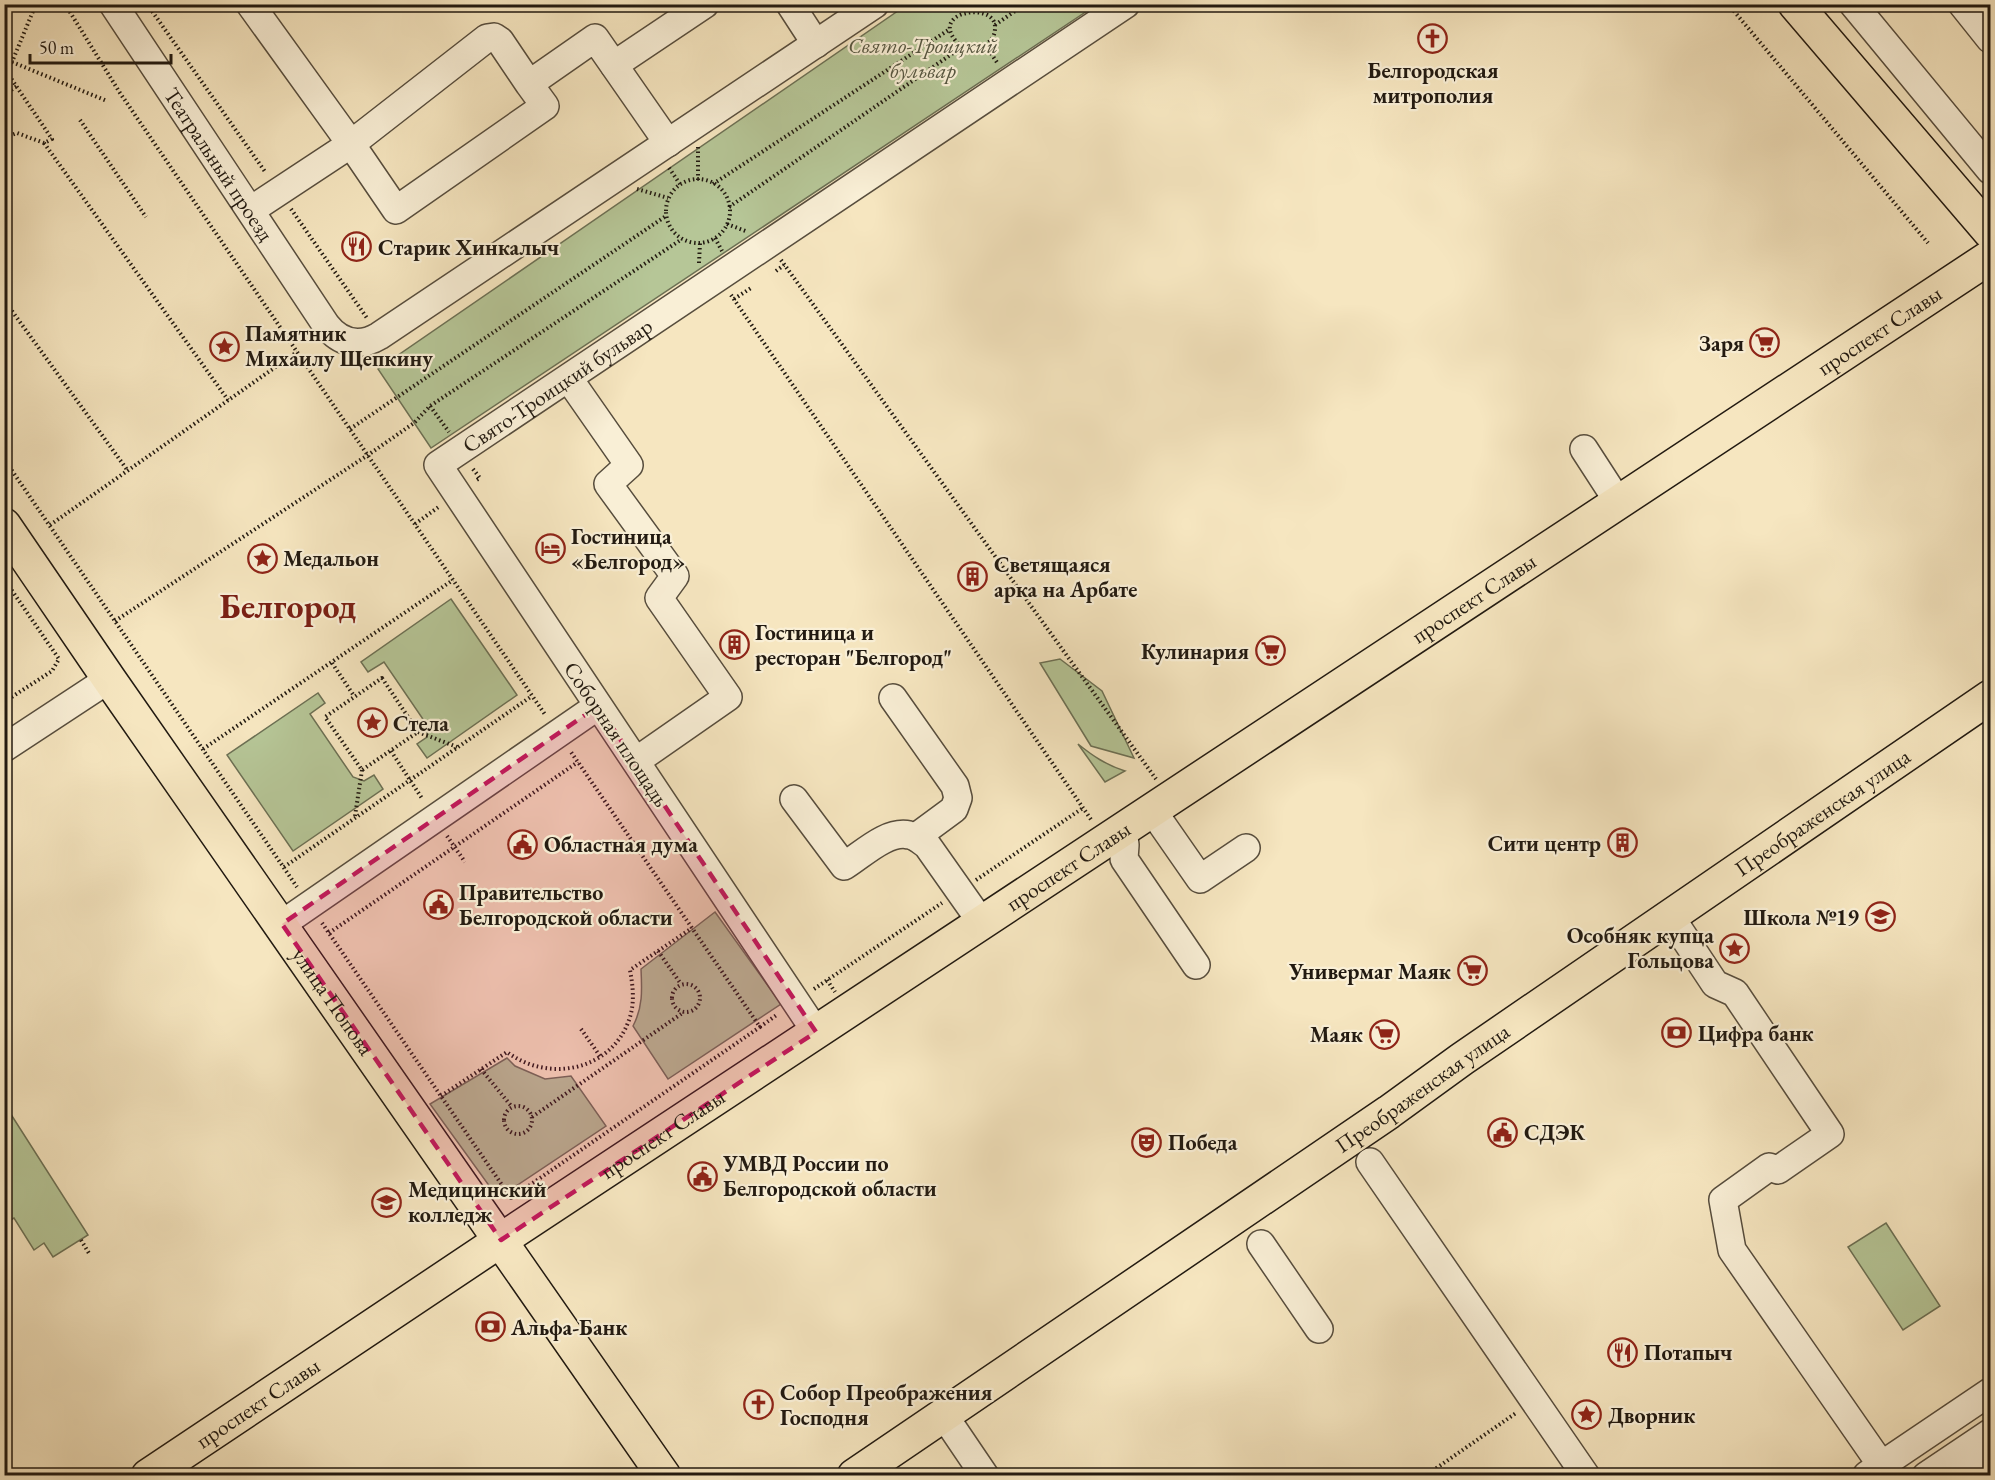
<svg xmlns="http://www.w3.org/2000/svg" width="1995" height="1480" viewBox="0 0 1995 1480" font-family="'EB Garamond',serif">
<rect width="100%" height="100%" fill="#f6e6c0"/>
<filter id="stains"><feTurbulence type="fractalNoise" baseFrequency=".00333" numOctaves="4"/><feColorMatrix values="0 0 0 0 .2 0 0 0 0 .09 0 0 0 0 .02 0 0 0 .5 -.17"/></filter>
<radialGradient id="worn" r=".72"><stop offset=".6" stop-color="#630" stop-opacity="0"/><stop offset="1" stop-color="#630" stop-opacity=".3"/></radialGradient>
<path fill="#b6c697" stroke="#6c7054" stroke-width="1.5" d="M908 4 1096 5 431 448 378 369Z
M451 599 517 695 427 758 417 744 427 737V725L384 662 368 672 361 662Z
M1060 659 1102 691 1134 758 1091 746 1040 663Z
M318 693 325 703 310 714 353 777 364 781 374 775 383 789 293 851 227 755Z
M1078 744C1093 756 1106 765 1125 771L1105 782Z
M715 912 781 1004 668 1079 633 1026C643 1007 642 990 641 969Z
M507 1058 515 1066 545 1079 571 1076 606 1126 498 1198 430 1104Z
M5 1105 88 1235 53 1257 44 1243 34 1250 14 1218 7 1222 5 1218Z
M1886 1223 1940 1306 1903 1330 1848 1247Z"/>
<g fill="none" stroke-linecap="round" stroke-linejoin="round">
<defs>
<g id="minor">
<path id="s1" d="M113 4 326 325C340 343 359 348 379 336L875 4"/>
<path d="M250 4 351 144 251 210"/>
<path d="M790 4 816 44"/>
<path d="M1853 4 1990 170"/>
<path d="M1962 4 1990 39"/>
<path d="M614 65 705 4"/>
<path d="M529 84 545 106 396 210 351 144 487 38 494 37 500 41 529 84 595 38 668 143"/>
<path d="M569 379 629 465 608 484 675 576 659 598 728 697 636 761"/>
<path d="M1584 449 1619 503"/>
<path d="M893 698 955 786 958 798 954 809 916 837"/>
<path d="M4 748 109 679"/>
<path d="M794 799 844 866C862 855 887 830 909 835 916 836 921 841 927 845L982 923"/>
<path d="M1152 810 1200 879 1246 848"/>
<path d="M1123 830 1125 845 1124 859 1196 965"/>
<path d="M1670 916 1715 984 1735 993 1830 1134 1778 1170 1769 1167 1723 1200 1732 1250 1882 1466"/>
<path d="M282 924 598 706"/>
<path id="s2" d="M816 1032 438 465 1126 4"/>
<path d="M1370 1162 1586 1476"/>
<path d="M1261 1244 1319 1329"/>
<path d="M943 1414 985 1476"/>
<path d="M1867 1475 1990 1392"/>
<path d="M1926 1476 1990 1433"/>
<path d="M1968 1476 1990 1461"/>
</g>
<g id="major">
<path d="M1795 4 1990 232"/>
<path id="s3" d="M4 525 109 679 664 1476"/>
<path id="s4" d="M148 1476 501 1240 1990 257"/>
<path id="s5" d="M854 1476 1389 1112 1462 1059 1990 697"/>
</g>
</defs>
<use href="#minor" stroke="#574d3d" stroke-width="30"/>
<use href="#major" stroke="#221a11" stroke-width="36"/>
<path stroke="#221a11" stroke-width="4" stroke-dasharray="1.5 3" stroke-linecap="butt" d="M65 4 120 93 546 716
M147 4 266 173
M1728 4 1928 243
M4 6 7 4
M995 25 1025 4
M986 46 998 64
M12 62 107 101
M4 68 52 139 44 143 17 133 4 138
M5 69 12 62 36 4
M4 95 17 86
M80 120 146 217
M44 143 228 400
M698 147V180
M669 168 680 184
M666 211a32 32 0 1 1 64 0a32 32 0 1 1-64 0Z
M713 184 950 29
M637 189 668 198
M729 207 962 47C978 50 996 45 995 26 993 0 922 13 962 47
M291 209 367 318
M727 224 748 232
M715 238 722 251
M781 260 1156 779
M699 263 700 243
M776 271 784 265
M731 295 1092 821
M734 299 751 288
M4 300 128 471
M430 406 449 432
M350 429 666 216
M4 459 297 887
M473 469 480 478 475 481
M415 524 440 506
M50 525 297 352
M4 579 59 659 52 671 4 702
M115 621 368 455 414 423 430 406 682 239
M332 663 354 696
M382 678 418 732 362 770 325 717Z
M418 732 457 747
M203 749 453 580
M391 751 423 800
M355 816 362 770
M447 836 465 862
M284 867 532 696
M976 880 1083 808
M322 923 511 1198 760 1027 571 752
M329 933 578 762
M658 951 681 984
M827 980 835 992
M672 998a14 14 0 1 1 28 0a14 14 0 1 1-28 0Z
M814 989 942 903
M760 1027 778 1014
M581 1029 600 1056
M481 1069 512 1107
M441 1096 507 1052C548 1083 611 1071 629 1020 635 1003 633 987 630 970L692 928
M504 1120a14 14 0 1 1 28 0a14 14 0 1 1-28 0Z
M532 1117 684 1012
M81 1240 90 1255
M1425 1476 1516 1413"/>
<use href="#minor" stroke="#f9efd6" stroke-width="27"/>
<use href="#major" stroke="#f6e6c0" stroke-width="33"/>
</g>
<path fill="#c2185b" fill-opacity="0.2" stroke="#c2185b" stroke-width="4.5" stroke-dasharray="12 8" stroke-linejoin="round" d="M598 706 816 1032 501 1240 282 924Z"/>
<defs>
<symbol id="church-ring" viewBox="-11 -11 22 22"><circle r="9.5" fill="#f9efd6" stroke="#8f2418" stroke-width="1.5"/><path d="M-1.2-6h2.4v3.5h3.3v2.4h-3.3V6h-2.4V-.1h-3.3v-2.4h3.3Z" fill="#8f2418"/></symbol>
<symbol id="restaurant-ring" viewBox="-11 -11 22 22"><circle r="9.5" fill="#f9efd6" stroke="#8f2418" stroke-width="1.5"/><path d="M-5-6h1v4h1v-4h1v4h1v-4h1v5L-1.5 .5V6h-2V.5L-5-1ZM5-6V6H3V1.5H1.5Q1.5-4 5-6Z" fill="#8f2418"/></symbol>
<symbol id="supermarket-ring" viewBox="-11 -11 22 22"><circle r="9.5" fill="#f9efd6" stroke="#8f2418" stroke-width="1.5"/><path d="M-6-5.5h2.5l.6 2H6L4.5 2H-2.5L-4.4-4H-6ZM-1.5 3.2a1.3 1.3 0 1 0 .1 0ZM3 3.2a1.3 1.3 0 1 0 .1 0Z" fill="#8f2418"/></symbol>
<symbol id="sight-ring" viewBox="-11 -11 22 22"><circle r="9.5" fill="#f9efd6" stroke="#8f2418" stroke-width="1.5"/><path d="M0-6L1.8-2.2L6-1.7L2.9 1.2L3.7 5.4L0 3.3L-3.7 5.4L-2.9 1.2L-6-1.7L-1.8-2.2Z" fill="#8f2418"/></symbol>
<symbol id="hotel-ring" viewBox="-11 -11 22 22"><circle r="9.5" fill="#f9efd6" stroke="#8f2418" stroke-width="1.5"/><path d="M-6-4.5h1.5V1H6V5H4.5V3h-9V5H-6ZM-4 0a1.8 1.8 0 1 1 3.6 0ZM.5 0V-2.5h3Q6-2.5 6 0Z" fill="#8f2418"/></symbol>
<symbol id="building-ring" viewBox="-11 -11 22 22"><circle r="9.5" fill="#f9efd6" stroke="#8f2418" stroke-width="1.5"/><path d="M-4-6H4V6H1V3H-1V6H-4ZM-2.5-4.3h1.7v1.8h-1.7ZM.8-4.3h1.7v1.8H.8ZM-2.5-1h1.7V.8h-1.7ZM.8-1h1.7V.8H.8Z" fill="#8f2418"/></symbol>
<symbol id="civic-ring" viewBox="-11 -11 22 22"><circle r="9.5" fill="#f9efd6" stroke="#8f2418" stroke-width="1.5"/><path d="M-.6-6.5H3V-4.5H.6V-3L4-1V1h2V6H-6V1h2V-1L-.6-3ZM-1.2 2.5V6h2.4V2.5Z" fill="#8f2418"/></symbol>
<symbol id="school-ring" viewBox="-11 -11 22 22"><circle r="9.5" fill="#f9efd6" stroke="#8f2418" stroke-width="1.5"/><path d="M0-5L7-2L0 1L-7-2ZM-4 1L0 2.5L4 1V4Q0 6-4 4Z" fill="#8f2418"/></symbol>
<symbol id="bank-ring" viewBox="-11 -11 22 22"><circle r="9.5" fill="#f9efd6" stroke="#8f2418" stroke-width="1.5"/><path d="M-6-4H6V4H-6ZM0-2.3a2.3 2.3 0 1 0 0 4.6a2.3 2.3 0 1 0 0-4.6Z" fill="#8f2418"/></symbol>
<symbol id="theatre-ring" viewBox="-11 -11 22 22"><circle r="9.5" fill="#f9efd6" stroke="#8f2418" stroke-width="1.5"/><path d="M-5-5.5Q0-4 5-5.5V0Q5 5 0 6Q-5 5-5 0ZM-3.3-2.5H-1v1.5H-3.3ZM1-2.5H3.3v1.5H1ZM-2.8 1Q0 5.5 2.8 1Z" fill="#8f2418"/></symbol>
<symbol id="university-ring" viewBox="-11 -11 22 22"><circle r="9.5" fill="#f9efd6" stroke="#8f2418" stroke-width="1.5"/><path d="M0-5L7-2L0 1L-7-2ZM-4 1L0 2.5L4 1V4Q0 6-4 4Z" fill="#8f2418"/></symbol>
</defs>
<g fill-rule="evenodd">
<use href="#church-ring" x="1416" y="22" width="33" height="33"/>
<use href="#restaurant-ring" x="340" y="230" width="33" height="33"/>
<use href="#supermarket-ring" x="1748" y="326" width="33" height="33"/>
<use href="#sight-ring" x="208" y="330" width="33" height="33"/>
<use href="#hotel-ring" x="534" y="532" width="33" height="33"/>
<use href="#sight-ring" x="246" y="542" width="33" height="33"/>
<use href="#building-ring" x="956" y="560" width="33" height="33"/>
<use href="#building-ring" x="718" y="628" width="33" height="33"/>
<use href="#supermarket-ring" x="1254" y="634" width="33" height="33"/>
<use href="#sight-ring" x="356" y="706" width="33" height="33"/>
<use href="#building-ring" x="1606" y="826" width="33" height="33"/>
<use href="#civic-ring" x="506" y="828" width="33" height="33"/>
<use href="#civic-ring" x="422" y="888" width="33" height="33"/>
<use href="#school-ring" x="1864" y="900" width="33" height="33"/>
<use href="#sight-ring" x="1718" y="932" width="33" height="33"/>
<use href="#supermarket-ring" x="1456" y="954" width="33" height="33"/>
<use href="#bank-ring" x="1660" y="1016" width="33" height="33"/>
<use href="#supermarket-ring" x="1368" y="1018" width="33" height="33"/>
<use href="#civic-ring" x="1486" y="1116" width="33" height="33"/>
<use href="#theatre-ring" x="1130" y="1126" width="33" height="33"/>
<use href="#civic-ring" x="686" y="1160" width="33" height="33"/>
<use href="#university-ring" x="370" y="1186" width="33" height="33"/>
<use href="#bank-ring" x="474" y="1310" width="33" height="33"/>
<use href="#restaurant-ring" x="1606" y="1336" width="33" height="33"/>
<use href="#church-ring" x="742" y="1388" width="33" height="33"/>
<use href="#sight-ring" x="1570" y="1398" width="33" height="33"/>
</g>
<g text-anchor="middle" stroke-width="4.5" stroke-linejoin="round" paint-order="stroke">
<g font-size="22" font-style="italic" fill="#565640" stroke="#f9efd6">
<text x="923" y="53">Свято-Троицкий<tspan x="923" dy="25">бульвар</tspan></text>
</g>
<g font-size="22" font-weight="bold" fill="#221a11" stroke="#f9efd6" text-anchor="start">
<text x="1433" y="78" text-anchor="middle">Белгородская<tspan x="1433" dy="25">митрополия</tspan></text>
<text x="378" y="255">Старик Хинкалыч</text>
<text x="245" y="341">Памятник<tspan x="245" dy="25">Михаилу Щепкину</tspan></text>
<text x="1744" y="351" text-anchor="end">Заря</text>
<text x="571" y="544">Гостиница<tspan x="571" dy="25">«Белгород»</tspan></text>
<text x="283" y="566">Медальон</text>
<text x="994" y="572">Светящаяся<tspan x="994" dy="25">арка на Арбате</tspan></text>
<text x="755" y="640">Гостиница и<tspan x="755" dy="25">ресторан "Белгород"</tspan></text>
<text x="1249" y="659" text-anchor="end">Кулинария</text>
<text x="393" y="731">Стела</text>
<text x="1601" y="851" text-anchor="end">Сити центр</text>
<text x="544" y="852">Областная дума</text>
<text x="459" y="900">Правительство<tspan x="459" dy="25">Белгородской области</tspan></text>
<text x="1859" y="925" text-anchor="end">Школа №19</text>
<text x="1714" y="943" text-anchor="end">Особняк купца<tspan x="1714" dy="25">Гольцова</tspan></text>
<text x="1451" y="979" text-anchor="end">Универмаг Маяк</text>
<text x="1698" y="1041">Цифра банк</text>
<text x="1363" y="1042" text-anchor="end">Маяк</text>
<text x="1524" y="1140">СДЭК</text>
<text x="1168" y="1150">Победа</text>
<text x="723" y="1171">УМВД России по<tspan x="723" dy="25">Белгородской области</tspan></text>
<text x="408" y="1197">Медицинский<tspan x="408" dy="25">колледж</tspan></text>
<text x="511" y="1335">Альфа-Банк</text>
<text x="1644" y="1360">Потапыч</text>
<text x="780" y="1400">Собор Преображения<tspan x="780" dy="25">Господня</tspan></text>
<text x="1608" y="1423">Дворник</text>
</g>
<g font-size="22" fill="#221a11" stroke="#f9efd6">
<text dy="8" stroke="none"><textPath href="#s1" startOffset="192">Театральный проезд</textPath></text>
<text dy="8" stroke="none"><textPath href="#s4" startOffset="2076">проспект Славы</textPath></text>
<text dy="8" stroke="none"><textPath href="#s2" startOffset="825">Свято-Троицкий бульвар</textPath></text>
<text dy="8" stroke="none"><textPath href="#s4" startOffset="1590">проспект Славы</textPath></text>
<text transform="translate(617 734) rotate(56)" y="8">Соборная площадь</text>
<text dy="8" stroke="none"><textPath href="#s5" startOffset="1174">Преображенская улица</textPath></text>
<text dy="8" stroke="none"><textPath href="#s4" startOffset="1104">проспект Славы</textPath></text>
<text dy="8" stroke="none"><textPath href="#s3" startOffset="579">улица Попова</textPath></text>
<text dy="8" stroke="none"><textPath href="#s5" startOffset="688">Преображенская улица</textPath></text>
<text dy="8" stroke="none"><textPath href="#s4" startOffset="618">проспект Славы</textPath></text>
<text dy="8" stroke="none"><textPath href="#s4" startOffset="132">проспект Славы</textPath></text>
</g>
<g font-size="34" font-weight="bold" fill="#7a1f14" stroke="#f9efd6">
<text x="288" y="618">Белгород</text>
</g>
</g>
<rect width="1995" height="1480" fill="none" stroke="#f6e6c0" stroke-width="24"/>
<rect x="6" y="6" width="1983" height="1468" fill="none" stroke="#221a11" stroke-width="3"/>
<rect x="12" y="12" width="1971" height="1456" fill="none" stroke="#221a11" stroke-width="1.5"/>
<path d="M30 54v9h141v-9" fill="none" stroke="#221a11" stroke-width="3"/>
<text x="39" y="54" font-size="18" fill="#221a11" stroke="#f9efd6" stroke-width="4.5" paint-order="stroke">50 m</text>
<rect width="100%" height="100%" filter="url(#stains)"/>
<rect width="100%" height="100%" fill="url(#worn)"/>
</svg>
